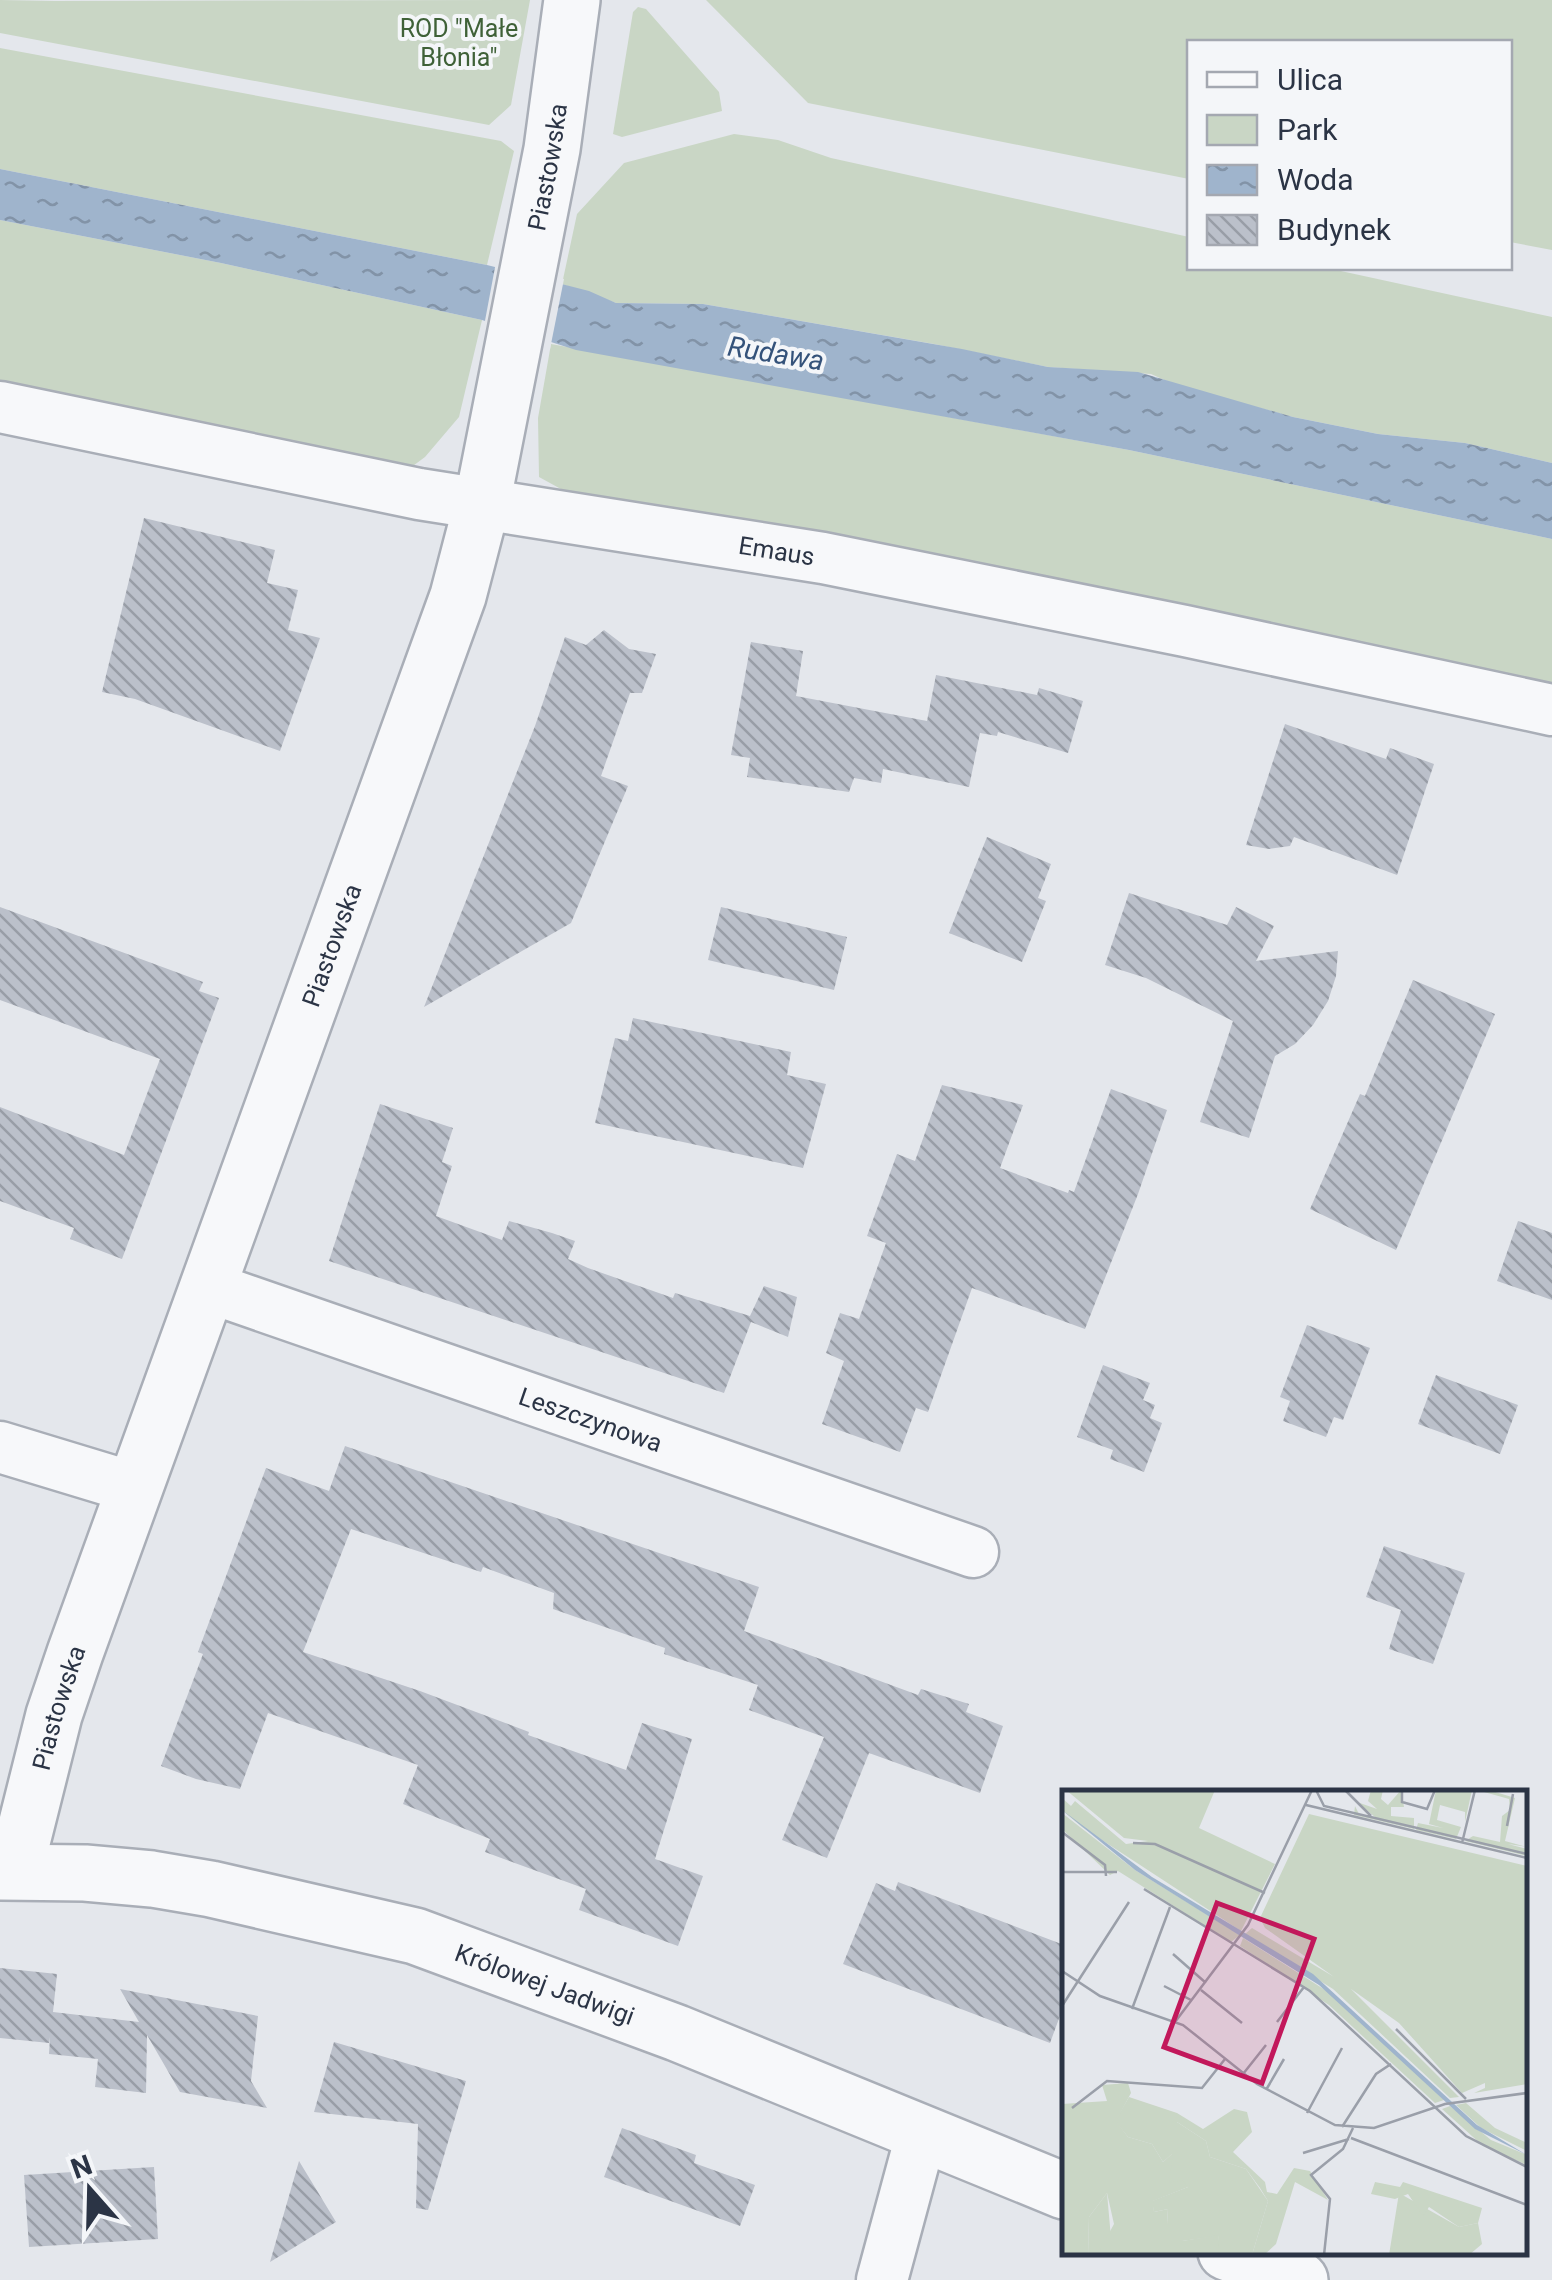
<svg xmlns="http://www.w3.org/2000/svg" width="1552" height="2280" viewBox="0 0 1552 2280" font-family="Roboto,sans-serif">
<defs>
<pattern id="water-ripples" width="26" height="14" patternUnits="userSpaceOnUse" patternTransform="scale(2.5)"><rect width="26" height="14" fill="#9fb4cc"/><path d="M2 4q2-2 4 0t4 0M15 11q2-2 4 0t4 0" fill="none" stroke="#8293a7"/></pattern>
<pattern id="building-back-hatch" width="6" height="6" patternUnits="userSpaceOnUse" patternTransform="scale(2.5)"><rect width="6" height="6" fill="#bbc0ca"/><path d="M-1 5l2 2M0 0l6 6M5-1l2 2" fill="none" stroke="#989da6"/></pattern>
</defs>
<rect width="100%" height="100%" fill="#e4e7ec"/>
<path fill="#c9d6c5" d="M0 0 54 1 530 0 511 105 489 125 0 33Z
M706 0H1552V250L1510 242V42H1190L1189 179 808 103Z
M638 7 646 9 719 92 722 111 622 137 613 134 633 12Z
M0 48 501 141 514 151 487 265 0 169Z
M734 134 778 140 831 158 1189 237 1190 268H1327L1552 317V463L1465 443 1378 434 1293 417 1178 386 1151 374 1048 367 934 344 703 304 616 303 562 284 577 214 624 163Z
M0 220 221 263 482 320 459 417 425 457 402 474 0 391Z
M551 344 1129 450 1552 539V695L570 494 539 477 538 418Z"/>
<path fill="url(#water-ripples)" d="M0 169 487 265 589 291 616 303 703 304 962 349 1048 367 1138 372 1293 417 1378 434 1465 443 1552 463V539L1129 450 576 350 482 320 221 263 0 220Z"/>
<path fill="#e4e7ec" d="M496 262 564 279 550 349 484 326Z"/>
<path fill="url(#building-back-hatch)" d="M144 518 275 550 267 583 298 590 288 630 320 638 280 751 135 699 102 692Z
M604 630 629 649 656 654 642 693H630L601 776 628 786 571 923 424 1007 535 726 565 637 586 645Z
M751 642 803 651 796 696 927 721 936 675 1037 695 1039 688 1083 701 1068 753 998 732 997 736 980 733 969 787 883 769 881 783 854 778 849 792 747 777 750 758 731 755Z
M1285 724 1386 759 1390 748 1434 764 1397 875 1294 837 1290 846 1269 849 1246 845Z
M987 837 1051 864 1038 898 1046 901 1022 962 949 933Z
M1129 893 1227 925 1236 907 1274 926 1256 961 1338 951 1336 976 1328 1001 1313 1025 1295 1044 1275 1056 1249 1138 1200 1122 1233 1021 1146 978 1105 965Z
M0 907 203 982 199 991 219 998 122 1259 70 1239 74 1228 0 1201V1107L124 1155 160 1059 0 1000Z
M721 907 847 937 834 990 708 960Z
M1413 980 1495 1014 1396 1250 1310 1209 1360 1094 1365 1096Z
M633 1018 791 1052 787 1075 826 1084 803 1168 595 1123 615 1038 628 1041Z
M942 1085 1023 1105 1000 1168 1068 1193 1069 1190 1074 1192 1111 1089 1167 1110 1138 1194 1085 1329 972 1288 928 1412 916 1408 900 1452 822 1424 844 1361 826 1353 840 1313 859 1319 886 1243 867 1236 897 1154 915 1161Z
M380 1104 453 1128 442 1162 452 1166 436 1216 502 1240 509 1221 552 1233 575 1241 568 1259 588 1268 673 1298 675 1293 750 1316 764 1286 797 1297 788 1337 751 1322 724 1393 329 1261Z
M1518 1221 1552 1233V1300L1497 1281Z
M1307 1325 1370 1348 1343 1420 1334 1417 1326 1437 1283 1421 1290 1401 1280 1397Z
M1103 1365 1150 1383 1143 1400 1155 1405 1150 1418 1162 1423 1144 1472 1110 1459 1113 1450 1077 1437Z
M1436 1375 1518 1405 1500 1454 1418 1424Z
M345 1446 759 1587 744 1631 918 1695 921 1689 969 1704 966 1712 1003 1726 980 1793 869 1753 827 1858 782 1840 824 1737 749 1710 758 1685 664 1654 665 1648 553 1609 554 1593 483 1567 481 1572 351 1529 303 1652 420 1691 529 1732 528 1735 626 1770 642 1723 692 1739 655 1859 703 1876 678 1946 579 1910 586 1889 485 1852 490 1839 403 1804 418 1765 268 1713 240 1789 196 1779 161 1766 203 1654 198 1652 266 1468 329 1491Z
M1384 1546 1465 1573 1433 1664 1389 1649 1401 1610 1366 1597Z
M898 1882 1064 1945V2005L1050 2043 843 1964 876 1883 895 1891Z
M0 1968 57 1974 53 2012 139 2022 120 1989 258 2016 251 2081 267 2108 180 2092 147 2035 146 2093 95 2087 98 2059 49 2054 50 2037 49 2043 0 2038Z
M334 2042 466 2081 428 2210 416 2208 418 2124 314 2112Z
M622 2128 696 2155 694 2163 755 2185 740 2226 604 2177Z
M299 2161 336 2222 270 2262Z
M154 2167 158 2239 29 2247 24 2175Z"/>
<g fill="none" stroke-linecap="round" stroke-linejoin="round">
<defs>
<g id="minor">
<path id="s1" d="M0 407 419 494 823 558 1185 631 1552 710"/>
<path id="s2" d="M208 1287 973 1552"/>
<path d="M0 1447 135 1488"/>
<path d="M882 2280 922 2132"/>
</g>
<g id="tertiary">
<path id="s3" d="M15 1870 54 1715 75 1653 458 596 482 504 552 149 572 0"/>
<path id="s4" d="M0 1872 85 1873 152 1879 211 1889 415 1936 677 2033 1064 2191"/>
<path d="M1226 2252 1300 2280"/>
</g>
</defs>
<use href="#minor" stroke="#a9aeb7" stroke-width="55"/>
<use href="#tertiary" stroke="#a9aeb7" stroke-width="60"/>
<use href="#minor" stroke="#f7f8fa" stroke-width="50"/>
<use href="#tertiary" stroke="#f7f8fa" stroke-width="55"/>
</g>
<g text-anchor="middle" stroke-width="8" stroke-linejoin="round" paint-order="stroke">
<g font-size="25" fill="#3f6138" stroke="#f4f6f9">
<text x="459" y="37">ROD "Małe<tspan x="459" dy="29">Błonia"</tspan></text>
</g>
<g font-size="25" fill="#2b3445" stroke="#f4f6f9">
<text dy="9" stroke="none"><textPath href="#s3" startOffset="1788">Piastowska</textPath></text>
<text dy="9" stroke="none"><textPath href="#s1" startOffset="790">Emaus</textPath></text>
<text dy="9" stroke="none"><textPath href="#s3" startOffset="978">Piastowska</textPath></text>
<text dy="9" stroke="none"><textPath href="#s2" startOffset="405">Leszczynowa</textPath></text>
<text dy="9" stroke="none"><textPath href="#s3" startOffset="168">Piastowska</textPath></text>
<text dy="9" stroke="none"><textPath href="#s4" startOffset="560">Królowej Jadwigi</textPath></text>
</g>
<g font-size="28" font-style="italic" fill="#34527a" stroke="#f4f6f9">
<text transform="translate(776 353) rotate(9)" y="10">Rudawa</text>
</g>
</g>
<g transform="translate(1062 1790)">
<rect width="465" height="465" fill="#e4e7ec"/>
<path d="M4 0H153L137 38 213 74 179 141 20 37 0 20V8L9 16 13 11 64 54 86 51 62 48ZM309 0H321L319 9 326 15 339 0 342 17H329V26L352 28V39L292 25 293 16 297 24 313 27 295 12 315 19 306 11ZM374 0H410L403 32V22L378 15 375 30 399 37 394 49 354 40 356 33 381 38 367 34ZM415 0H427L453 8 443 51 465 57 446 54 465 59V66L403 51 411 46 438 52 440 26 448 20 447 9ZM0 23 73 80 178 145 169 152 56 81 48 85 0 39ZM247 24 465 76V294L412 303 423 298V293L400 303 337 233 203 138 198 128ZM190 138 284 194 397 307 388 308 271 199 183 144ZM181 148 271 205 382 310 373 313 267 215 178 156ZM67 307 115 323V332L144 351 148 367 184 379 206 411 190 465 153 463 157 446 120 451 105 434 106 419 92 422 90 411 126 397 106 394 110 364 101 372 90 354 66 347 53 331ZM404 313 433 338 465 353V361L419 338 394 315ZM388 316 429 350 465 365V375L421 356 380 319ZM45 403 49 448 35 465H26L27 427ZM337 403 397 437 416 433 420 454 407 465H327Z" fill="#c9d6c5"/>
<path d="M66 293 69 303 54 331 66 347 90 354 101 372 111 363 107 393 120 390 126 397 91 411 92 422 106 419 105 434H120V451L157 445 156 465H35L52 434 45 403 27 427 26 465H0V314L45 311 40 295ZM172 319 185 322 190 342 171 362 203 392 205 402 215 404 232 378 248 381 266 410 233 392 214 454 202 465H190L206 411 198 398 184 379 148 367 144 351 115 332V323L141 339ZM313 392 338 397 341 392 420 418 416 433 397 437 367 417 361 426 346 404 333 409 309 404Z" fill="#c9d6c5"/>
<path d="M0 20 90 87 251 184 415 335 465 365 413 339 257 195 73 80Z" fill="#9fb4cc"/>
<path fill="none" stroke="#9a9fa9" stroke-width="2.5" d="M254 0 262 16 465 64M283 0 309 26M340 0V12L365 19 373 0M244 15 465 68M445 36 451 4M0 42 43 75 44 86M71 53 93 54 203 103M400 53 413 0M0 82H55M82 99 248 201 404 346 465 377M111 164 144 193M0 181 38 206 121 235 195 294 273 335 312 338 383 314 465 303M102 196 129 210M139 200 180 233M0 216 67 112M70 219 108 117M113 232 186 135 250 0M215 232 242 197M334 239 404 309M181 284 204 255M204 300 222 269M10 318 45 291 140 298 163 269M245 323 280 258M280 337 314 284 329 274M289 348 465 415M241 363 287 349M262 465 268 409 249 385 281 359 291 338"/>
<path fill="#c2185b" fill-opacity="0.15" stroke="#c2185b" stroke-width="5" d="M155 113 252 149 200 293 102 257Z"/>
<rect width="465" height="465" fill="none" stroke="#2b3445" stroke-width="5"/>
</g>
<rect x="1187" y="40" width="325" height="230" fill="#f4f6f9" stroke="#a4a8b1" stroke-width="2.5"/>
<rect x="1207" y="72" width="50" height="15" fill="#f7f8fa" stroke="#a4a8b1" stroke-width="2.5"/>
<text x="1277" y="90" font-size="30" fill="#2b3445">Ulica</text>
<rect x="1207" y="115" width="50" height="30" fill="#c9d6c5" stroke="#a4a8b1" stroke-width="2.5"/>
<text x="1277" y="140" font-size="30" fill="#2b3445">Park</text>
<rect x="1207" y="165" width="50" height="30" fill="url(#water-ripples)" stroke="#a4a8b1" stroke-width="2.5"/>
<text x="1277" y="190" font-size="30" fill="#2b3445">Woda</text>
<rect x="1207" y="215" width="50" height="30" fill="url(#building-back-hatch)" stroke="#a4a8b1" stroke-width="2.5"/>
<text x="1277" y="240" font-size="30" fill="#2b3445">Budynek</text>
<g transform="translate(90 2190) rotate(340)" stroke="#f4f6f9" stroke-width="8" paint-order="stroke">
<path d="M0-8L18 38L0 25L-18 38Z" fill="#2b3445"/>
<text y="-15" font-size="28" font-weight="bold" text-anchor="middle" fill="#2b3445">N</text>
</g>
</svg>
